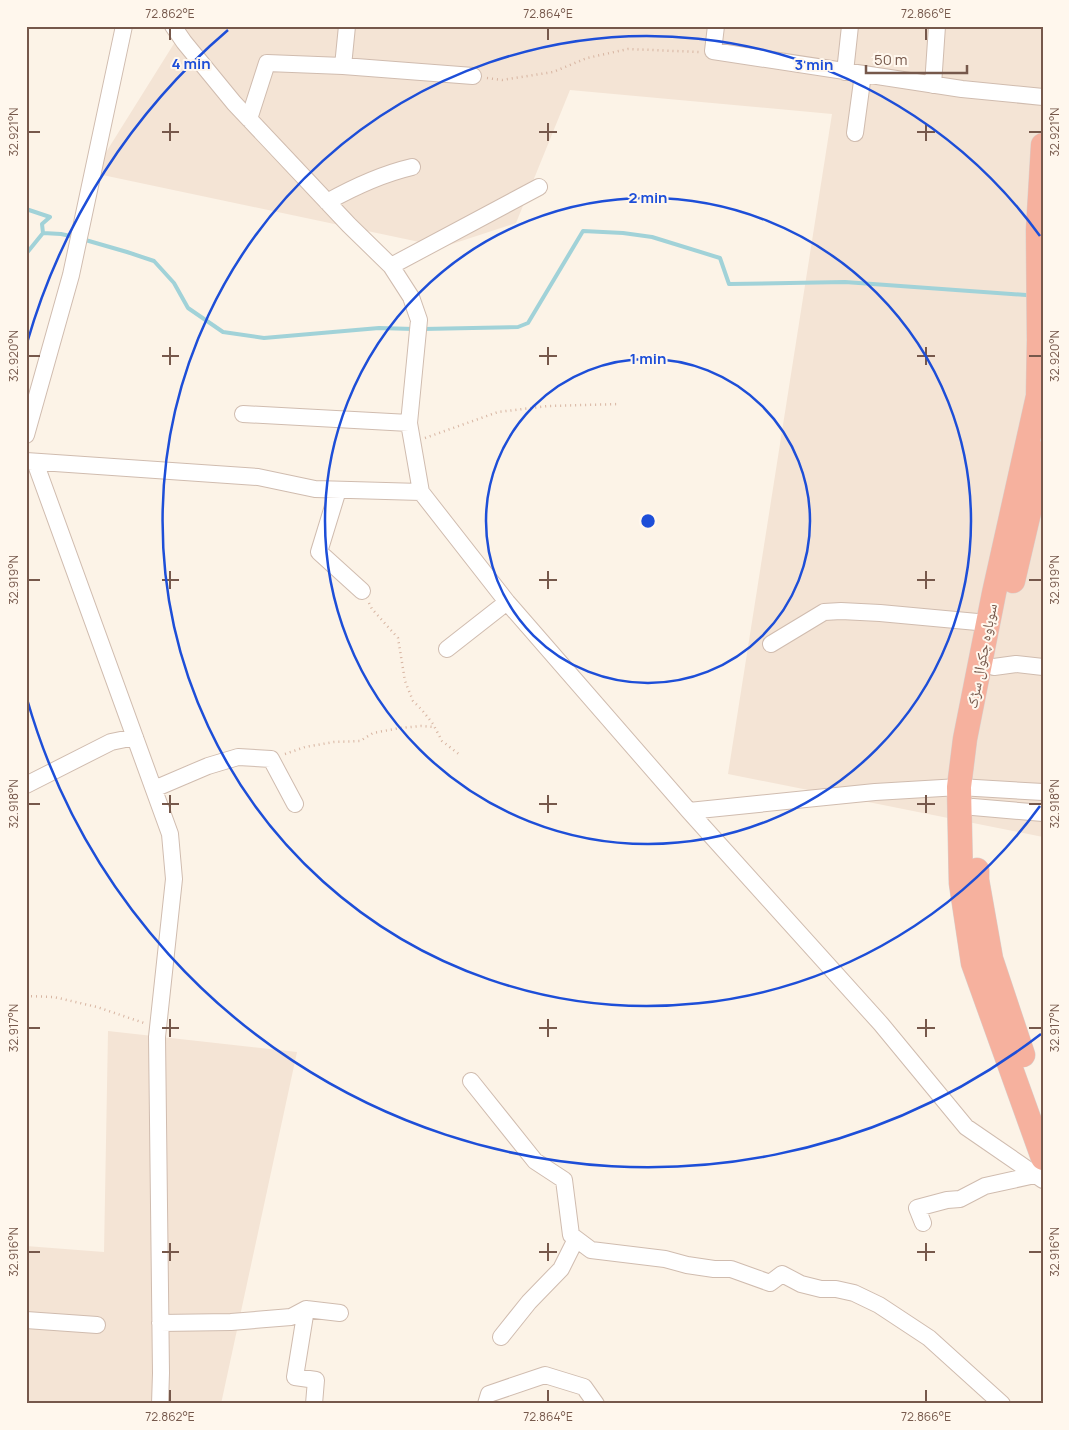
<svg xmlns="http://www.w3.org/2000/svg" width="1069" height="1430" viewBox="0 0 1069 1430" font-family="Manrope,'Noto Naskh Arabic',sans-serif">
<rect width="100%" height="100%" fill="#fcf3e7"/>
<path fill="#f4e4d5" d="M185 26H1043V837L728 774 832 114 570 90 516 223 443 247 93 173Z
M108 1031 297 1052 221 1404H26V1246L104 1252Z"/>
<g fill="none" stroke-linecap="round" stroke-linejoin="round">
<path stroke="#a1d2d8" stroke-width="4" d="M26 209 50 217 42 224 43 233 61 234 75 237
M82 239 127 252 154 261 174 283 188 308 223 332 264 338 379 328 414 329
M26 254 43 233
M423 329 518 327 528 323 583 231 623 233 652 237 720 258 729 284 845 282 1026 295"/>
<defs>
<path id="minor" d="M173 26 184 42 234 103 349 225 391 266 411 297 419 320 409 423 421 492 507 602 689 811 881 1024 966 1127 1043 1180
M716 26 713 51 962 89 1043 97
M343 66 347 26
M845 72 850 26
M933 85 937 26
M249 119 267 63 343 66 473 76
M855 133 863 74
M327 202C354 187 382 174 412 167
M391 266 539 187
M243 414 409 423
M26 435 71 275 124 26
M26 461 258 477 315 489 421 492
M35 462 170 834 174 879 157 1037 161 1373 160 1404
M338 490 319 552 362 591
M771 644 824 612 841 611 880 613 988 623
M447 649 507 602
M994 667 1016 664 1043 667
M26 785 111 742 135 737
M154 789 208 766 238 757 271 759 295 804
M973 807 1043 813
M689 811 875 792 959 787 1043 792
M471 1081 535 1161 564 1180 571 1235 591 1250 665 1259 687 1265 714 1269H731L770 1283 782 1274 801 1284 821 1289H836L854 1293 879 1305 929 1338 1002 1404
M923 1223 917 1208 947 1200 960 1199 985 1186 1035 1175
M306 1309 295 1377 316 1380 314 1404
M26 1320 97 1325
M160 1323 231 1322 291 1317 306 1309 340 1313
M501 1337 529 1302 561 1269 576 1239
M486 1404 489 1394 545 1375 584 1387 596 1404"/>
<path id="highway" d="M1043 145 1038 230 1039 340 1038 396 994 593 965 739 959 787 961 883 973 963 1043 1158
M1013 581 1043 453
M977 870V880L991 959 1023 1055"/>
</defs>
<use href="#minor" stroke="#d0bcaf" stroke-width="18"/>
<use href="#highway" stroke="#d9d0cd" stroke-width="25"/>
<path stroke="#d7b4a1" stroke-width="2.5" stroke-dasharray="1 4" stroke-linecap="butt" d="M487 78 502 80 553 72 587 58 628 49 699 52
M425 438 498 412 548 406 620 404
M369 603 372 609 398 638 405 681 413 701 422 710 433 724 442 741 460 755
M285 754 305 747 334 742 360 741 373 733 400 728 421 726 434 727
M26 996 54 997 97 1007 144 1023"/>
<use href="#minor" stroke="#fff" stroke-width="16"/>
<use href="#highway" stroke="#f6b19e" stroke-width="24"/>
</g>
<path fill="none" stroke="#76584b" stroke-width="2" d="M170 28V40M548 28V40M926 28V40M170 123V141M548 123V141M926 123V141M28 132H40M162 132H179M539 132H557M917 132H935M1029 132H1042M170 347V365M548 347V365M926 347V365M28 356H40M162 356H179M539 356H557M917 356H935M1029 356H1042M170 571V589M548 571V589M926 571V589M28 580H40M162 580H179M539 580H557M917 580H935M1029 580H1042M170 795V813M548 795V813M926 795V813M28 804H40M162 804H179M539 804H557M917 804H935M1029 804H1042M170 1019V1037M548 1019V1037M926 1019V1037M28 1028H40M162 1028H179M539 1028H557M917 1028H935M1029 1028H1042M170 1243V1261M548 1243V1261M926 1243V1261M28 1252H40M162 1252H179M539 1252H557M917 1252H935M1029 1252H1042M170 1390V1402M548 1390V1402M926 1390V1402"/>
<g fill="none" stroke="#1d4ed8" stroke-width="2.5">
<circle cx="648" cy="521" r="162"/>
<circle cx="648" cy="521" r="323"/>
<path d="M1040 806A485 485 0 1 1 1040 236"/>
<path d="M1041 1034A646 646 0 0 1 27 699M27 343A646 646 0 0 1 228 30"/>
</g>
<g text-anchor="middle" stroke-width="4" stroke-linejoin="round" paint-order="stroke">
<g font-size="15" fill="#76584b" stroke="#fff7ed">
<text transform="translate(982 656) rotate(-79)" y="5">سوہاوہ چکوال سڑک</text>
</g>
</g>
<circle cx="648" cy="521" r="8" fill="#1d4ed8" stroke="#fff7ed" stroke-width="2.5"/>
<g font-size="15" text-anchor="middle" font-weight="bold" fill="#1d4ed8" stroke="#fff7ed" stroke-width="4" stroke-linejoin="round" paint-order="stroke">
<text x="191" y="69">4 min</text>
<text x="814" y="70">3 min</text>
<text x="648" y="203">2 min</text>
<text x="648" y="364">1 min</text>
</g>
<rect width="1069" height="1430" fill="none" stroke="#fff7ed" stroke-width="55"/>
<path d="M866 65v8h101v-8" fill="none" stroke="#76584b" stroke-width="2.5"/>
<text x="874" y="65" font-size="15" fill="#76584b" stroke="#fff7ed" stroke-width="4" paint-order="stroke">50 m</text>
<rect x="28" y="28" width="1014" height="1374" fill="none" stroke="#76584b" stroke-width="2"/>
<g font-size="12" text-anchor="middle" fill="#76584b">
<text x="170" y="18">72.862°E</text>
<text x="548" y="18">72.864°E</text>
<text x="926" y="18">72.866°E</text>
<text transform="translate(14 132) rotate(-90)" y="4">32.921°N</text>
<text transform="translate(1055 132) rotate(-90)" y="4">32.921°N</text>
<text transform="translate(14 356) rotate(-90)" y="4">32.920°N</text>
<text transform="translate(1055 356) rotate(-90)" y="4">32.920°N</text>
<text transform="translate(14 580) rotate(-90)" y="4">32.919°N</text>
<text transform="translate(1055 580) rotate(-90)" y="4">32.919°N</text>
<text transform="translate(14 804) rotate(-90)" y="4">32.918°N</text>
<text transform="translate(1055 804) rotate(-90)" y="4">32.918°N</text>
<text transform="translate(14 1028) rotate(-90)" y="4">32.917°N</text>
<text transform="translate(1055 1028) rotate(-90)" y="4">32.917°N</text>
<text transform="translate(14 1252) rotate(-90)" y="4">32.916°N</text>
<text transform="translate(1055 1252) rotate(-90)" y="4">32.916°N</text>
<text x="170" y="1421">72.862°E</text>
<text x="548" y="1421">72.864°E</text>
<text x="926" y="1421">72.866°E</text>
</g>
</svg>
